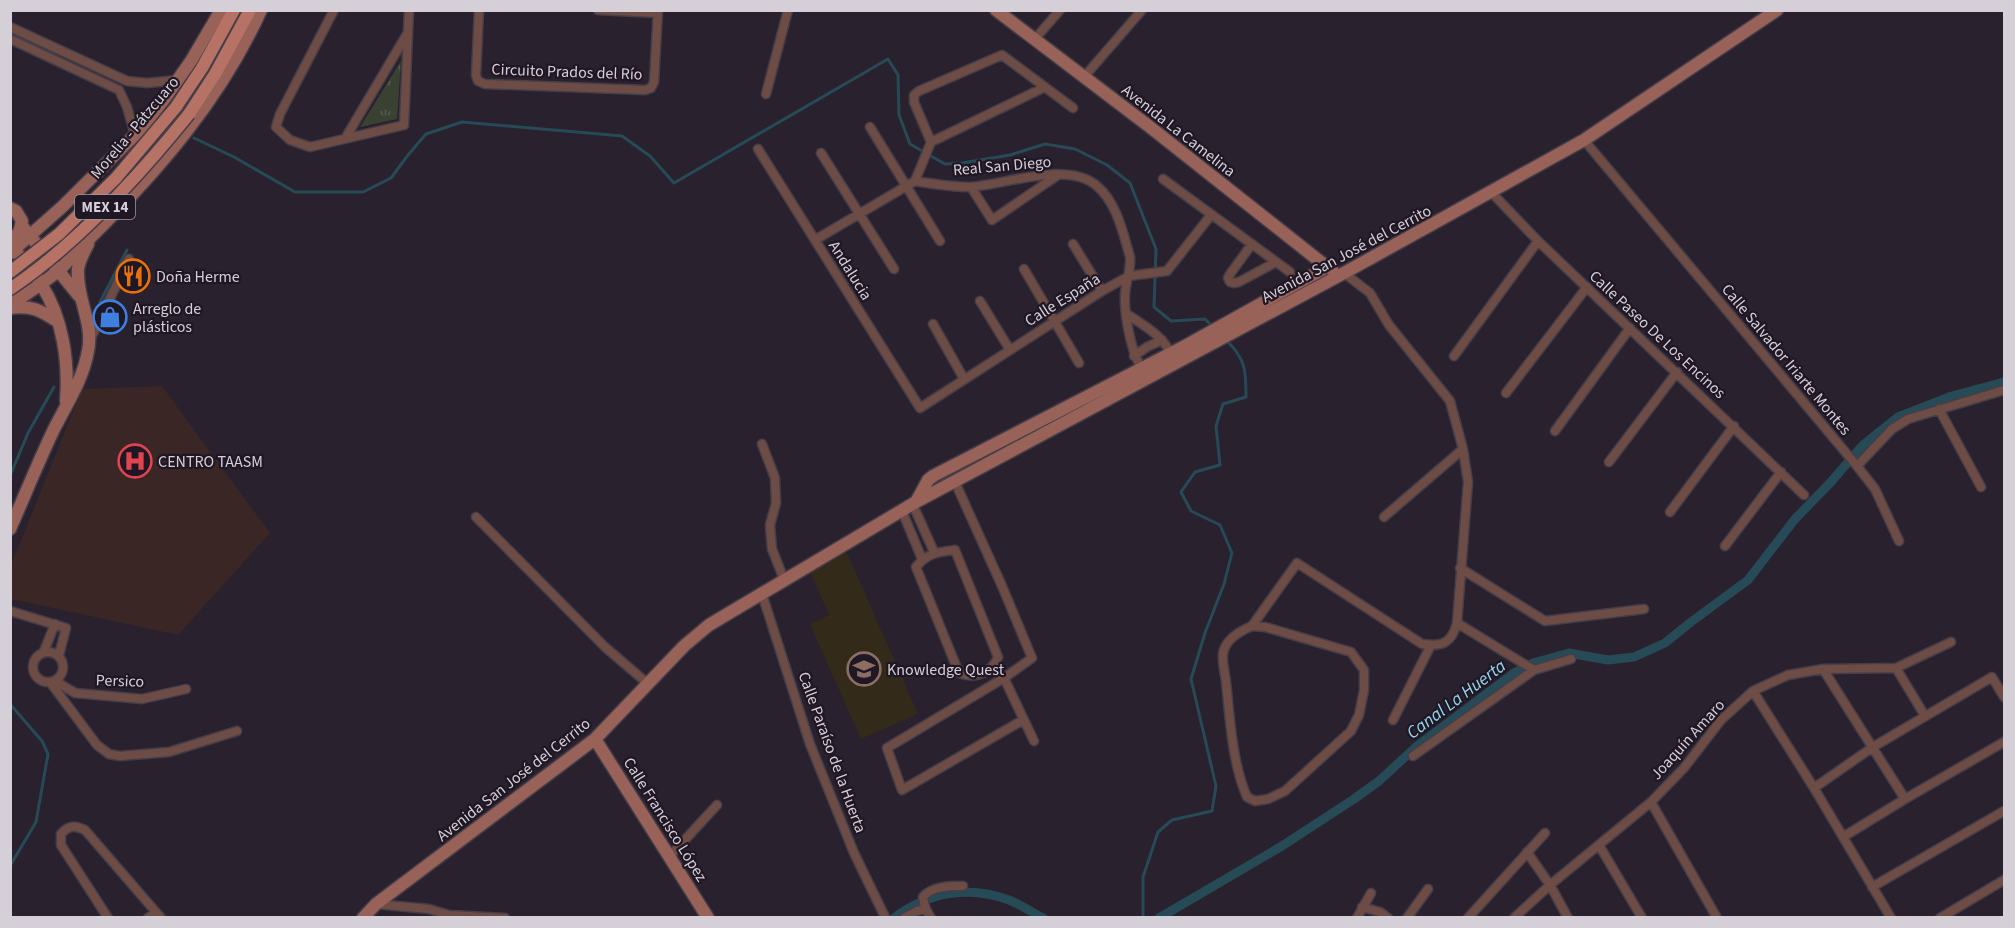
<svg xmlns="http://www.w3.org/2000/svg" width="2015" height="928" viewBox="0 0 2015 928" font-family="'Source Sans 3',sans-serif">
<defs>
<pattern id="park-tufts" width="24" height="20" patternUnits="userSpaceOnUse" patternTransform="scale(1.5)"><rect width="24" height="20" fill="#394132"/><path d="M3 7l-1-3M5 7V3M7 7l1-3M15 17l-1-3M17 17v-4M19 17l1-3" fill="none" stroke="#555b4f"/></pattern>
</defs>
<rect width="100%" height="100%" fill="#29212d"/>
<path fill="#342a1a" d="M847 553 918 714 861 739 810 624 829 615 809 569Z"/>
<path fill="#3a2624" d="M162 386 270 533 178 635 11 599V565L82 389Z"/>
<path fill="url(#park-tufts)" d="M401 61 397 119 360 127Z"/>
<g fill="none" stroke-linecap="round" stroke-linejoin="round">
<path stroke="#264b56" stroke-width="3" d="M194 138 234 157 295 192H363L391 178 408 155 426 134 462 122 622 136 650 156 674 183 888 59 898 75 899 115 910 144 945 164 962 163 1010 155 1045 144 1075 149 1107 165 1130 183 1156 249 1154 307 1171 321 1205 319 1213 327
M100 302 127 250
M10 476 28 433 54 387
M10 704 42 741 48 754 36 822 10 866
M1144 918 1143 915V877L1158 832 1172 820 1212 811 1216 786 1191 679 1205 633 1224 584 1232 553 1220 525 1191 511 1181 492 1195 472 1220 465 1216 426 1223 404 1246 397C1246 371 1246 359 1226 340"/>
<path stroke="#264b56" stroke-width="9" d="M894 918C928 892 969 885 1009 900 1021 905 1032 912 1043 918
M1159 918 1282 846 1354 799 1379 781 1417 746 1514 673 1533 663 1569 653 1608 660 1634 657 1665 643 1691 622 1748 580 1795 519 1830 483 1863 445 1898 417 1952 396 2004 382"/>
<defs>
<path id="street" d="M334 10 280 114 276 127 290 140 310 147 404 125 409 10
M479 10 476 75 478 81 485 84 645 90 651 88 654 82 658 10
M598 10 657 13
M10 27 127 81 147 83 177 80
M10 39 119 90 127 107 135 135
M1034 40 1060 10
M1084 77 1142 10
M766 94 788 10
M870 127 940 241
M346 137 407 34
M1584 140 1857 466 1875 489 1899 541
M931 142 914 102V95L919 91 1002 55 1073 108
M931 142 1045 87
M758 149 920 408 1102 291 1129 276 1167 271 1211 215
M821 153 894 269
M1163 179 1290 272
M915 181C933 184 952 187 970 187 1005 185 1067 160 1097 186 1117 203 1123 233 1130 257 1131 270 1126 281 1125 294 1124 313 1131 356 1144 371
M971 187 992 220 1058 175
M1492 193 1538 241 1804 495
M815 240 915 181 931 142
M1073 244 1102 291
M1252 244 1230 274 1228 278 1230 282 1234 283 1239 282 1276 262
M1024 269 1079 363
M980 301 1010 350
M1127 314C1144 326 1167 337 1172 359
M933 324 964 379
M90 340 129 259
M1134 356 1147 347 1162 340
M1454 356 1538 241
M1506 393 1587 287
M1939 409 1981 487
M1555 431 1630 328
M762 444 775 478 776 503 770 525 772 549 785 582
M1609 462 1677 372
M1857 466 1892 429 1908 419 2004 390
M955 482 1002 586 1032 658 1004 678 887 748 902 790 1023 720
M913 505 934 552
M902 511 922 559
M1670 512 1734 426
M476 517 605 647 647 683
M1384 517 1463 449
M1725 546 1781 472
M955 550 998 657C992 673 974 679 959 673L916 567C927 553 938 552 955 550Z
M1460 568 1545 621 1644 609
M762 594 810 744 854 853 885 917
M10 611 66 628 59 655
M1457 623 1534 670
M1252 626 1297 563 1422 644C1442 647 1452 643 1457 623L1468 482 1463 449 1450 401 1389 325 1370 293 1344 273
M1252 626 1265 627 1351 652 1364 670V690L1359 715 1351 731 1285 791 1268 799 1255 801 1247 797C1232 763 1230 718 1226 682 1225 673 1222 662 1223 654 1225 639 1240 631 1252 626Z
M44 651 55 624
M33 667a15 15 0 1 1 30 0a15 15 0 1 1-30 0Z
M1896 668 1925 716
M1823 669 1905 799
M1004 678 1034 741
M55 681 75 693 142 699 186 689
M50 682 97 745 109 754 120 756 169 752 237 731
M1753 691 1814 788 1891 918
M1393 720 1431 645
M1413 756 1534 670 1571 659
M1814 788 1873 747 1992 677 2004 697
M1651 802 1717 918
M1843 837 1905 799 2004 742
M1599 845 1642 918
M1527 852 1550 885 1568 918
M670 856 717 805
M1872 887 2004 811
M376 904 429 909 449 915 505 918
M1362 907 1380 912 1388 918
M108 918 61 845V834C69 825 75 825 85 830L161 918
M148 918 156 912
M904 918 917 911 925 909
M931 918C926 911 924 906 923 897 932 886 950 886 963 886
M1357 918 1371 893
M1407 918 1428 889
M1468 918 1545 833
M1514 918 1550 885 1651 802 1684 768 1721 720 1753 691 1788 675 1823 669 1896 668 1951 642
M1940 918 2004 880"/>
<path id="secondary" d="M996 10 1150 127 1327 267 1332 269
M10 208 16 211 22 221 19 233 10 239
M22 226 79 296
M10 253 62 207 141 129 165 98 191 61 221 10
M18 254C26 264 34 274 41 284 63 318 69 362 66 401
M10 305C26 294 44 283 59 270 70 260 80 248 91 237 159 170 221 98 261 10
M10 308C31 305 40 310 57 321
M916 502 928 480 933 476 1185 346 1327 267
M10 529C25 495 39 460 55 427 68 402 83 379 88 351 94 323 76 298 78 269 79 261 84 252 88 244
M595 739 708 918
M363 918 376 904 595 739 684 646 709 625 916 502 1344 273 1584 140 1777 10"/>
<path id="primary" d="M176 107 202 68 234 10
M189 114 215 74 250 10"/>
</defs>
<use href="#street" stroke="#453d48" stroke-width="11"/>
<use href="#secondary" stroke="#453d48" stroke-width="15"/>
<use href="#primary" stroke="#453d48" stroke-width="15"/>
<use href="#street" stroke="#6e4c46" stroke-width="8"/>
<use href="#secondary" stroke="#986259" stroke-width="12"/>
<use href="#primary" stroke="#b77266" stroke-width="12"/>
<defs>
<path id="primary-bridge" d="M10 272 59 234 116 178 176 107
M10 289C77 244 139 176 189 114"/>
</defs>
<use href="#primary-bridge" stroke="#453d48" stroke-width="15" stroke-linecap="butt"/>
<use href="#primary-bridge" stroke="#b77266" stroke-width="12"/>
</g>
<defs>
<symbol id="restaurant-ring" viewBox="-11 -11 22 22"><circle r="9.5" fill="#201724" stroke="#e8710a" stroke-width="1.5"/><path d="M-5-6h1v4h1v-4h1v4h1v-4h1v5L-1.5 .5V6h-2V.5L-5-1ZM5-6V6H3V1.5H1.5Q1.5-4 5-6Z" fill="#e8710a"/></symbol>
<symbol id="shop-ring" viewBox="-11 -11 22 22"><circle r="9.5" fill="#201724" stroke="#3f7fe0" stroke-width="1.5"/><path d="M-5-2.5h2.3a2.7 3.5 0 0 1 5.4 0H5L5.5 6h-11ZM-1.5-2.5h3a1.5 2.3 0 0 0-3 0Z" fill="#3f7fe0"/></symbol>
<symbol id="hospital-ring" viewBox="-11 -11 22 22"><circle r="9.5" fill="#201724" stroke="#e0444e" stroke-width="1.5"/><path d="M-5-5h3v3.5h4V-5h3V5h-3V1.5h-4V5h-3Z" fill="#e0444e"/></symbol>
<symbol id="school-ring" viewBox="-11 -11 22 22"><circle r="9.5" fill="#201724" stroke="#8d6e63" stroke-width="1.5"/><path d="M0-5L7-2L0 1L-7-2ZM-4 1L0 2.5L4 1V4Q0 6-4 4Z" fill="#8d6e63"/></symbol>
</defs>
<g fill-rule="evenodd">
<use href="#restaurant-ring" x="114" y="257" width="38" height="38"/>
<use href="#shop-ring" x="91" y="298" width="38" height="38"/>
<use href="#hospital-ring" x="116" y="442" width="38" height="38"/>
<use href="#school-ring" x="845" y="650" width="38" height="38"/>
</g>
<g text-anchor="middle" stroke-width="4.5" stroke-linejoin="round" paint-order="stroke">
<rect fill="#201724" stroke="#9f98a2" stroke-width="1.5" x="75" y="195" width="60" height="24" rx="4.5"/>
<g font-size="15" font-weight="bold" fill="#d5cfd8">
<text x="105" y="212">MEX 14</text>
</g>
<g font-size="16" fill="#d5cfd8" stroke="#201724">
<text transform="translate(567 71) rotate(2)" y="6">Circuito Prados del Río</text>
<text transform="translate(134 127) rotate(-50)" y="6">Morelia - Pátzcuaro</text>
<text transform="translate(1179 130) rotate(38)" y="6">Avenida La Camelina</text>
<text transform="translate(1002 165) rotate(-5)" y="6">Real San Diego</text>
<text transform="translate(1346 253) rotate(-28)" y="6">Avenida San José del Cerrito</text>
<text transform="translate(851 270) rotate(58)" y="6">Andalucia</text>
<text transform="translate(1062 299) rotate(-32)" y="6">Calle España</text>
<text transform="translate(1658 334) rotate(43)" y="6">Calle Paseo De Los Encinos</text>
<text transform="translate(1787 359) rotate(50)" y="6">Calle Salvador Iriarte Montes</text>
<text transform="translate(120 680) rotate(2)" y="6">Persico</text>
<text transform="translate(1687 739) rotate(-48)" y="6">Joaquín Amaro</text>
<text transform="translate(833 752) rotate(70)" y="6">Calle Paraíso de la Huerta</text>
<text transform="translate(513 779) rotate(-38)" y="6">Avenida San José del Cerrito</text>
<text transform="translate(666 819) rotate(58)" y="6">Calle Francisco López</text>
</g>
<g font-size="16" fill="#d5cfd8" stroke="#201724" text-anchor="start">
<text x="156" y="282">Doña Herme</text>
<text x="133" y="314">Arreglo de<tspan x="133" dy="18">plásticos</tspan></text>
<text x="158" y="467">CENTRO TAASM</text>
<text x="887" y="675">Knowledge Quest</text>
</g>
<g font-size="18" font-style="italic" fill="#92d8ee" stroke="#201724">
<text transform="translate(1456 699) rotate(-37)" y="6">Canal La Huerta</text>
</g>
</g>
<rect width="2015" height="928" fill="none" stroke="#d5cfd8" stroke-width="24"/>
</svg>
